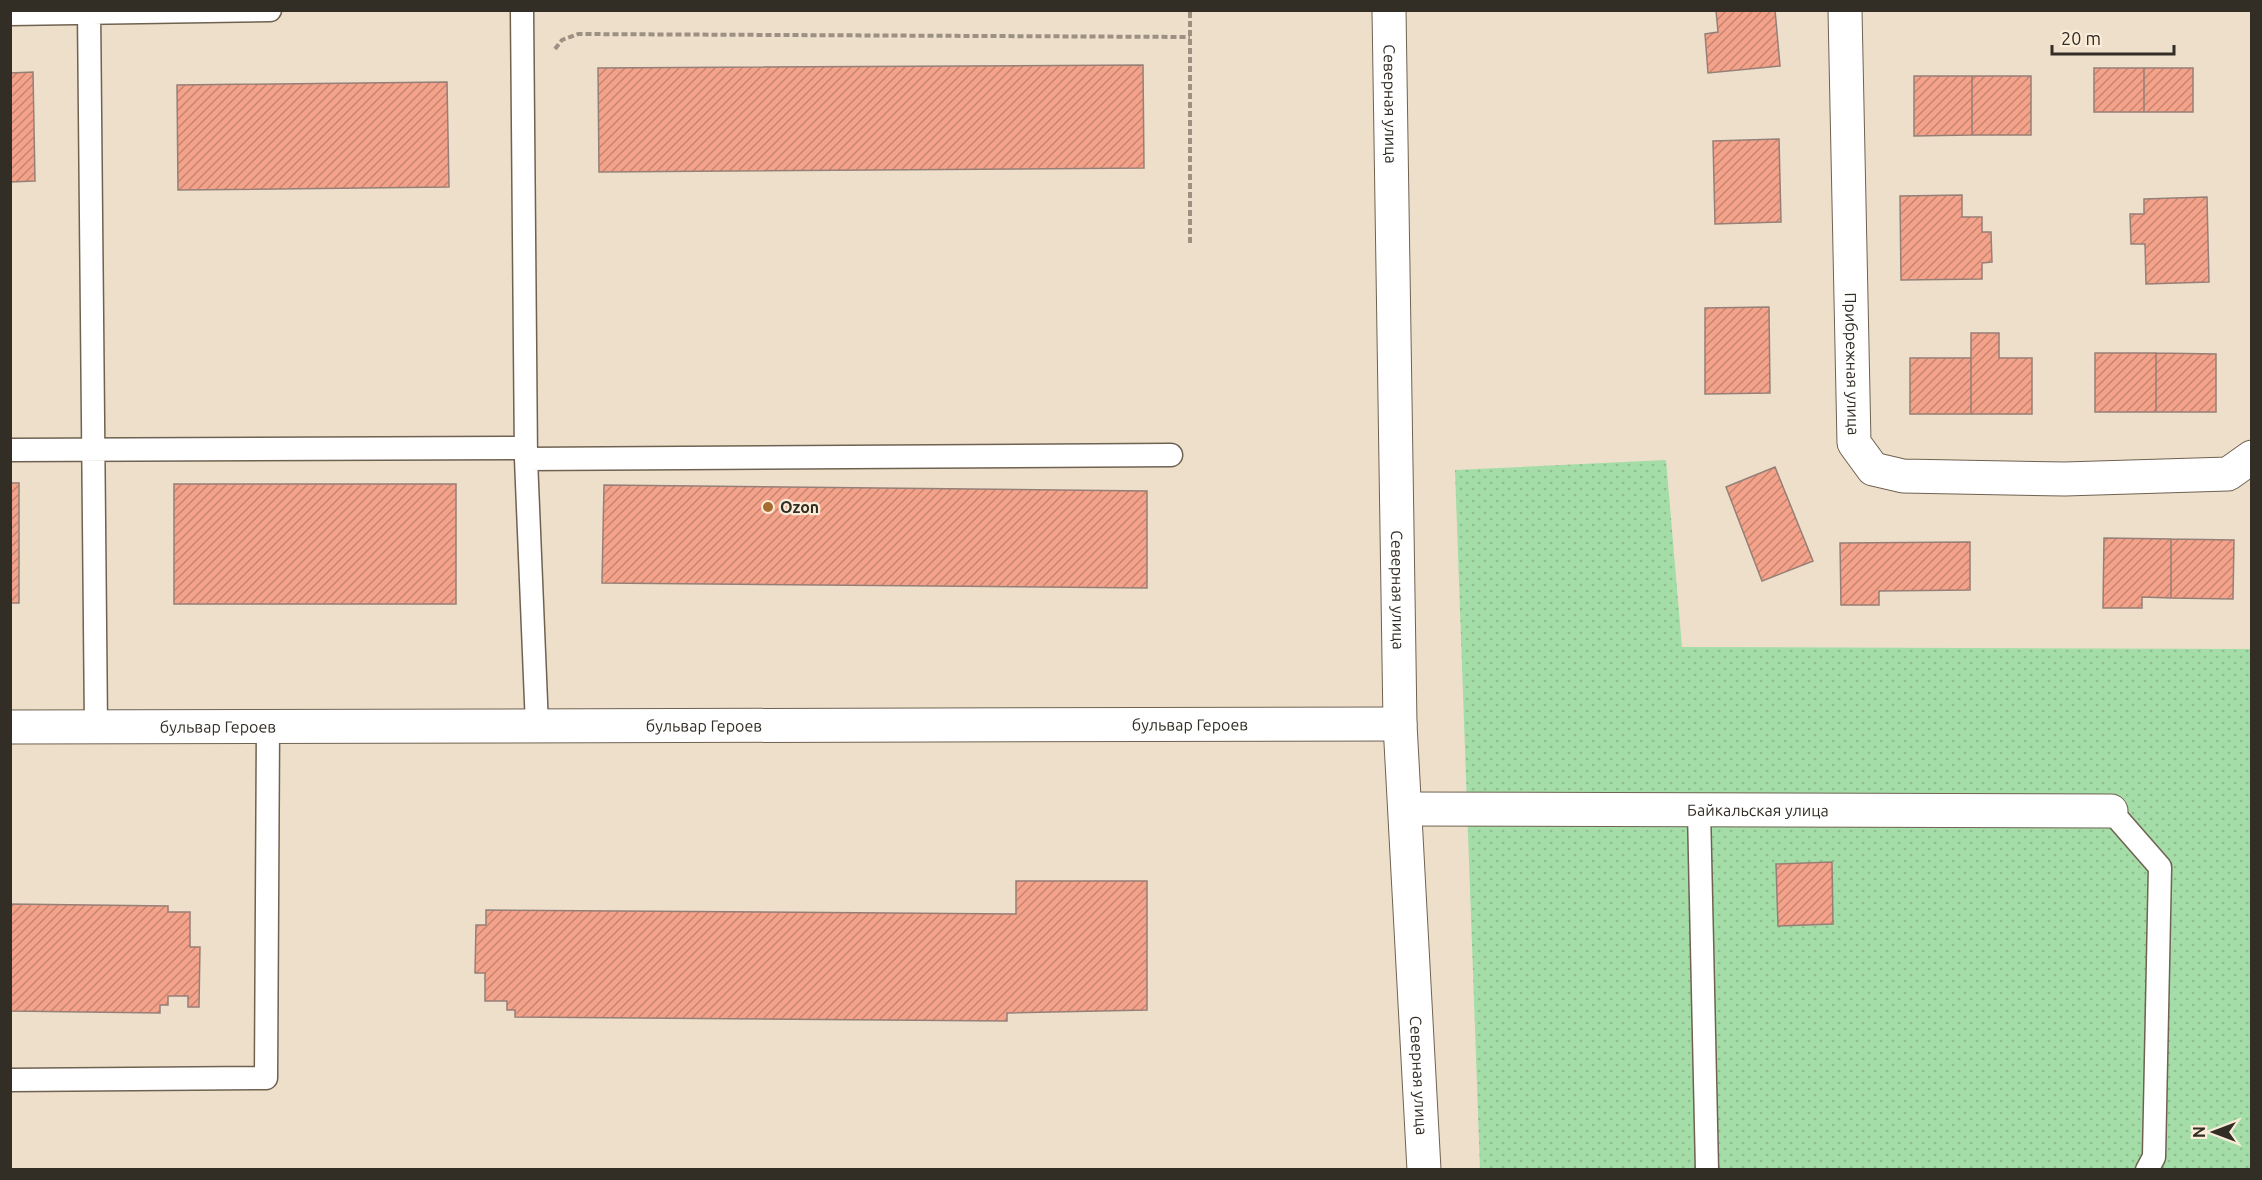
<svg xmlns="http://www.w3.org/2000/svg" width="2262" height="1180" viewBox="0 0 2262 1180" font-family="Ubuntu,sans-serif">
<defs>
<pattern id="green-dots" width="8" height="8" patternUnits="userSpaceOnUse" patternTransform="scale(1.5)"><rect width="8" height="8" fill="#a4dda7"/><path d="M2 2h.1M6 6h.1" fill="none" stroke="#8ebe90" stroke-width="1.8" stroke-linecap="round"/></pattern>
<pattern id="building-hatch" width="6" height="6" patternUnits="userSpaceOnUse" patternTransform="scale(1.5)"><rect width="6" height="6" fill="#f4a38a"/><path d="M-1 1l2-2M0 6l6-6M5 7l2-2" fill="none" stroke="#c68571"/></pattern>
</defs>
<rect width="100%" height="100%" fill="#eedfcb"/>
<path fill="url(#green-dots)" d="M1666 460 1682 647 2251 649V1169H1480L1455 470Z"/>
<path fill="url(#building-hatch)" stroke="#967f77" stroke-width="1.5" d="M1716 10H1775L1780 66 1708 73 1705 34 1718 32Z
M1143 65 1144 168 599 172 598 68Z
M2094 68H2144V112H2094Z
M2144 68H2193V112H2144Z
M33 72 35 181 10 182V73Z
M1914 76H1972V135L1914 136Z
M1972 76H2031V135H1972Z
M447 82 449 187 178 190 177 85Z
M1779 139 1781 222 1715 224 1713 141Z
M1962 195V217H1982V232H1991L1992 262 1982 263V279L1901 280 1900 196Z
M2207 197 2209 282 2146 284 2145 244H2131L2130 214H2144V199Z
M1769 307 1770 393 1705 394V308Z
M1971 333H1999V358H2032V414H1971Z
M2095 353H2156V412H2095Z
M2156 353 2216 354V412H2156Z
M1910 358H1971V414H1910Z
M1775 467 1813 561 1762 581 1726 487Z
M10 483H19V603H10Z
M174 484H456V604H174Z
M604 485 1147 491V588L602 583Z
M2104 538 2171 539V598L2142 597V608H2103Z
M2171 539 2234 540 2233 599 2171 598Z
M1970 542V590L1879 591V605H1841L1840 543Z
M1832 862 1833 924 1778 926 1776 864Z
M1016 881H1147V1010L1007 1013V1021L515 1017V1010H507V1001H485V973H475L476 925H486V910L1016 914Z
M10 904 168 906V912H190V947H200L199 1007H188V996H168V1005H160V1013L10 1011Z"/>
<g fill="none" stroke-linecap="round" stroke-linejoin="round">
<defs>
<path id="lane" d="M89 10 96 727
M522 10 526 459 537 726
M10 14 270 10
M10 450 526 448
M526 459 1171 455
M1699 810 1707 1170
M2111 811 2160 867 2154 1157 2147 1170
M10 1080 266 1078 268 726"/>
<g id="street">
<path id="s1" d="M1389 10 1400 724 1424 1170"/>
<path id="s2" d="M1845 10 1854 443 1873 469 1903 476 2065 479 2228 474 2252 457"/>
<path id="s3" d="M10 727 1400 724"/>
<path id="s4" d="M1406 809 2111 811"/>
</g>
</defs>
<use href="#lane" stroke="#6f6251" stroke-width="25"/>
<use href="#street" stroke="#6f6251" stroke-width="35"/>
<path stroke="#9b9081" stroke-width="4" stroke-dasharray="6 3" stroke-linecap="butt" d="M555 49 562 40 578 34 1190 37
M1190 243V10"/>
<use href="#lane" stroke="#fff" stroke-width="22"/>
<use href="#street" stroke="#fff" stroke-width="33"/>
</g>
<circle fill="#a76b2e" stroke="#fbecd8" stroke-width="2" cx="768" cy="507" r="6"/>
<g text-anchor="middle" stroke-width="4.5" stroke-linejoin="round" paint-order="stroke">
<g font-size="16" fill="#322d25" stroke="#fbecd8">
<text dy="6" stroke="none"><textPath href="#s1" startOffset="94">Северная улица</textPath></text>
<text dy="6" stroke="none"><textPath href="#s2" startOffset="354">Прибрежная улица</textPath></text>
<text dy="6" stroke="none"><textPath href="#s1" startOffset="580">Северная улица</textPath></text>
<text dy="6" stroke="none"><textPath href="#s3" startOffset="694">бульвар Героев</textPath></text>
<text dy="6" stroke="none"><textPath href="#s3" startOffset="1180">бульвар Героев</textPath></text>
<text dy="6" stroke="none"><textPath href="#s3" startOffset="208">бульвар Героев</textPath></text>
<text dy="6" stroke="none"><textPath href="#s4" startOffset="352">Байкальская улица</textPath></text>
<text dy="6" stroke="none"><textPath href="#s1" startOffset="1066">Северная улица</textPath></text>
</g>
<g font-size="16" font-weight="bold" fill="#322d25" stroke="#fbecd8" text-anchor="start">
<text x="780" y="513">Ozon</text>
</g>
</g>
<rect width="2262" height="1180" fill="none" stroke="#322d25" stroke-width="24"/>
<g transform="translate(2214 1132) rotate(270)" stroke="#fbecd8" stroke-width="4.5" paint-order="stroke">
<path d="M0-4.5L10 22L0 15L-10 22Z" fill="#322d25"/>
<text y="-9" font-size="16" font-weight="bold" text-anchor="middle" fill="#322d25">N</text>
</g>
<path d="M2052 45v9h122v-9" fill="none" stroke="#322d25" stroke-width="3"/>
<text x="2061" y="45" font-size="18" fill="#322d25" stroke="#fbecd8" stroke-width="4.5" paint-order="stroke">20 m</text>
</svg>
